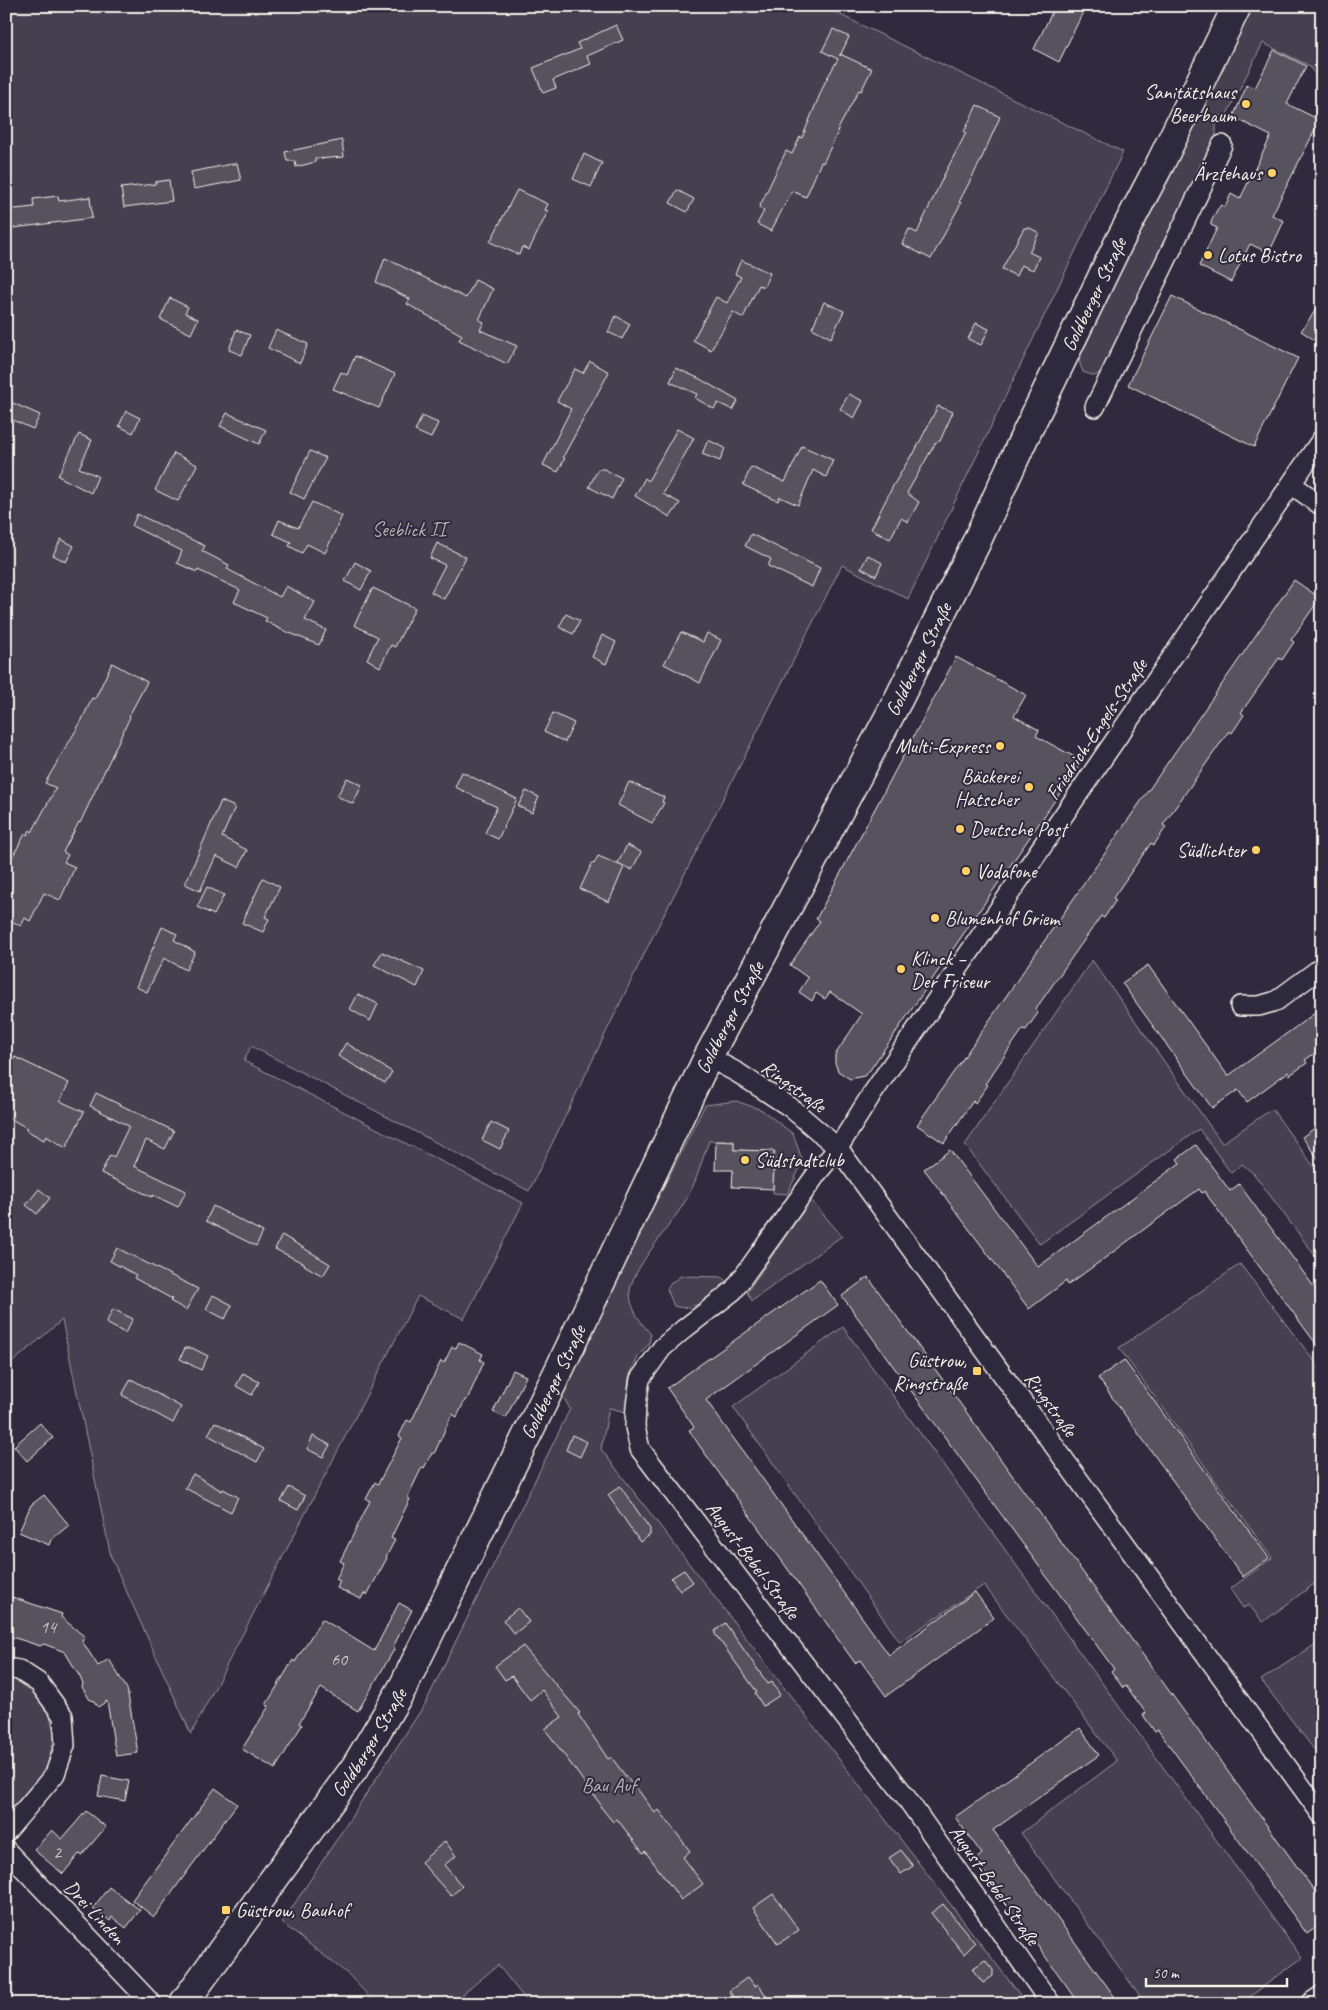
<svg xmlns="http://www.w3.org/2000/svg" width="1328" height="2010" viewBox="0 0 1328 2010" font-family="Caveat,sans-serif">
<rect width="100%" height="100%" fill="#2f2a3d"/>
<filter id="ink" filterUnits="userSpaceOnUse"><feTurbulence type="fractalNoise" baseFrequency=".02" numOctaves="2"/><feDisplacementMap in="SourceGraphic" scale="10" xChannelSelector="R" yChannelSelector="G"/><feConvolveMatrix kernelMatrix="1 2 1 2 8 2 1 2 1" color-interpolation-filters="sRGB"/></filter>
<g filter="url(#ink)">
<path fill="#454050" stroke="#9c989c" d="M6 6H822L1123 152 908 599 842 565 647 948 529 1191 251 1046 244 1061 523 1203 464 1319 418 1296 191 1734 111 1557 62 1320 6 1368Z
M1250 6H1322V88L1310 66 1263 43 1226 116 1216 115V139L1103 371 1095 376 1083 372 1079 361 1082 346Z
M1092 960 1222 1143 1272 1109 1322 1178V1265L1254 1174 1242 1164 1231 1173 1199 1129 1040 1244 965 1145Z
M736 1101 762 1110 793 1134 803 1162 787 1194 773 1193 775 1151 734 1150V1141H709C702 1159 697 1181 687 1198 675 1221 633 1267 630 1290 629 1307 640 1322 651 1334L649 1343 638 1357 629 1377 626 1412 609 1408 601 1449 1027 2004H529L498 1965 451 2004H376L349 1975 282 1923 425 1704 570 1409 560 1391 705 1105Z
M811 1200 842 1236 752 1301 747 1292Z
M1240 1264 1322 1371V1578L1263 1622 1249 1605 1243 1608 1230 1589 1272 1558 1119 1348Z
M681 1276 721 1277 726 1281C712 1296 695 1313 674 1306L667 1289 672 1282Z
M843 1327 1302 1958 1240 2004H1146L1021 1833 1117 1761 984 1585 900 1642 733 1407Z
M1322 1640V1760L1261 1680Z
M6 1675 29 1685 48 1709 55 1735 46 1771 6 1815Z"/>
<path fill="#56525f" stroke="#f4f1e8" d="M1055 6H1086L1059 62 1034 49Z
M616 25 623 40 587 56 591 64 553 80 556 88 543 93 533 68 580 49 577 43Z
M833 29 849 37 840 56V54L872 69 861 91 859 90 837 131 838 132 823 163 821 162 806 197 792 191 771 231 757 224 764 211 759 208 786 151 792 154 800 137 802 138 825 82 838 59 822 51Z
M1274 50 1306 66 1287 104 1320 120 1272 215 1284 221 1269 253 1250 244 1231 282 1199 266 1217 228 1211 225V222L1217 210 1221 205 1225 207 1231 194 1240 199 1271 136 1233 117 1247 85 1255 88Z
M977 105 1000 117 980 162 959 202 961 203 931 259 902 244 909 229 917 233 945 173 966 133 964 132Z
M342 140 344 157 315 159V162L296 167 295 161H287L285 152Z
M584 154 602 163 591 187 573 179Z
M237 163 241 180 194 189 191 172Z
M169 180 172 201 124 207 121 188 155 184V182Z
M517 190 548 204 545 210 548 211 529 250 522 247 519 255 490 242Z
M677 190 694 199 687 212 670 203Z
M58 196 59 201 90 197 92 218 6 229V210L34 207 33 199Z
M1024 228H1030L1039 233 1029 252 1039 257 1033 270 1021 265 1016 276 1002 269Z
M385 258 466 298 475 280 493 289 479 320 484 322 480 330 517 346 507 364 459 340 462 335 407 304 410 299 376 282Z
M741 260 770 273 764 287 759 285 743 318 733 312 711 350 693 340 716 297 727 303 741 277 735 274Z
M1172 296 1298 358 1254 447 1128 385Z
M170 298 188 307 185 313 198 319 191 334 160 319Z
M1322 301V345L1301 331Z
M824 302 844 311 831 338 812 328Z
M616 316 630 324 622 339 608 332Z
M976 323 989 329 981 345 968 339Z
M236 330 250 335 242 355 229 350Z
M276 330 308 344 300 363 268 348Z
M355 356 395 374 379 408 333 389 341 372 347 375Z
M590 361 609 372 563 457 565 458 558 472 543 465 571 409 557 401 575 369 583 373Z
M676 368 700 379 738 401 733 410 718 403 714 409 695 398 697 394 670 382Z
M849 394 863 401 854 418 840 409Z
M6 400 40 415 33 429 6 417Z
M938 406 953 412 940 441 936 442 907 493 919 502 908 522 901 518 890 539 871 529 893 486 912 454 913 455Z
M126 411 140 418 133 433 119 426Z
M227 413 266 430 259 444 220 426Z
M422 416 438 423 431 438 415 431Z
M677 429 694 438 663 494 680 503 670 517 635 496 645 478 648 481Z
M79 434 92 440 79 468 98 476 91 493 58 476Z
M708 440 725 448 720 461 702 454Z
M802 446 833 460 826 477 813 470 798 505 780 497 778 501 743 485 751 467 785 482Z
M310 451 326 458 304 499 290 492Z
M174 453 197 465 178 501 155 490Z
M598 469H604L622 478 612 499 589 487Z
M312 502 342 516 325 553 307 544 302 553 289 546 291 542 273 534 279 520 298 528Z
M137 514 205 546 202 551 229 565 227 569 280 597 286 586 315 602 305 620 326 630 319 645 280 629 265 621 267 618 234 602 240 590 198 570 197 572 177 563 182 551 132 526Z
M751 534 820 568 812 587 768 566 771 559 745 546Z
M61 539 74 546 66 562 53 555Z
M437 543 466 557 444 599 431 592 445 565 430 558Z
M868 555 882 563 876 576 861 568Z
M355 562 371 571 361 590 345 581Z
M1294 580 1320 598 1291 640 1294 642 1282 660 1279 658 1241 713 1244 715 1232 733 1229 731 1163 825 1166 827 1154 845 1151 843 1113 898 1116 900 1104 918 1101 916 1035 1010 1038 1013 1026 1030 1023 1029 985 1084 988 1085 975 1103 973 1101 944 1143 917 1125Z
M373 588 415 608 395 647 391 645 380 667 367 659 378 637 354 625Z
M566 614 580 621 573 634 559 627Z
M681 632 703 642 707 633 721 640 700 683 664 664Z
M602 635 616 642 606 664 592 657Z
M956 657 1026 695 1014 716 1039 730 1036 736 1082 761 870 1070 864 1076 850 1079 838 1071 835 1063V1055L862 1014 830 992 825 999 816 993 812 1001 799 992 808 978 790 965 820 921 816 919Z
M112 663 147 682 129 716 130 717 80 823 79 822 63 852 68 855 64 862 75 867 60 900 44 893 30 921 25 918 21 926 6 918V868L25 834 27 835 30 830 32 832 56 788 45 783 82 720 92 698 95 699Z
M553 713 574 723 565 742 544 732Z
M462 772 517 799 498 839 485 833 497 807 455 787Z
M347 778 362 785 353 804 337 796Z
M629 782 664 797 662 802 664 803 652 823 618 805Z
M526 791 539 797 532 813 518 806Z
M221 801 235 807 222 837 247 850 239 867 216 856 200 891 185 884Z
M627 845 641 852 632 870 618 863Z
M598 856 624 867 609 902 580 889 592 863 594 864Z
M263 878 280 887 265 917 269 919 263 932 242 923Z
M207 887 224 895 214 915 197 907Z
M162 927 177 934 174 940 195 952 186 970 164 958 147 992 136 987Z
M382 952 424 971 417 987 374 965Z
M1148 965 1228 1076 1322 1008V1048L1305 1060 1307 1063 1290 1075 1288 1072 1247 1102 1238 1090 1212 1108 1122 983Z
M358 994 378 1004 370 1021 350 1009Z
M346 1043 392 1072 385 1083 338 1056Z
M15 1057 69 1083 60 1101 84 1112 66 1148 46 1136 44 1140 26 1130 27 1128 6 1116V1075Z
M96 1093 174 1131 165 1149 146 1140 134 1166 186 1191 178 1207 153 1195 152 1197 101 1173 110 1155 114 1157 129 1126 90 1106Z
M491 1122 509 1131 500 1149 482 1140Z
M1322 1123V1164L1302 1137Z
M716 1141 734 1142V1150L774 1151 773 1189 732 1187 733 1170H715Z
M1196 1145 1230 1191 1239 1184 1322 1298V1352L1204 1191 1202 1193 1199 1189 1068 1285 1066 1281 1029 1309 924 1169 950 1150 1038 1267 1180 1163 1177 1159Z
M39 1189 50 1198 37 1214 26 1205Z
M213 1206 263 1232 256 1246 206 1221Z
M282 1235 330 1264 323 1276 304 1265 305 1264 275 1249Z
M117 1248 198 1289 186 1310 170 1301 172 1299 134 1278 136 1275 110 1261Z
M868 1277 1322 1901V1923L1307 1934 1158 1730 1155 1732 1143 1715 1146 1713 1126 1686 1123 1688 1111 1671 1114 1669 842 1296Z
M820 1280 838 1305 706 1400 889 1655 975 1592 994 1618 886 1696 860 1660 855 1663 699 1445 689 1430 694 1427 667 1388Z
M213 1295 232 1305 225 1319 206 1309Z
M113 1309 133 1319 125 1333 106 1323Z
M459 1342 483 1354 480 1360 484 1362 467 1400H465L457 1417 452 1414 434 1454 432 1453 424 1468 422 1467 407 1498 410 1499 391 1538 395 1540 386 1557 387 1558 367 1595 364 1593 361 1599 337 1588 340 1581 336 1579 344 1563 340 1561 370 1501 366 1499 375 1482 378 1484 402 1438 399 1436 407 1420 411 1422 441 1361 444 1363 452 1347 456 1348Z
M185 1348H192L208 1356 201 1370 180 1359Z
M1124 1360 1269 1558 1243 1577 1098 1378Z
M513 1370 526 1376 506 1418 493 1412Z
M243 1373 259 1382 252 1395 236 1386Z
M131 1379 181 1407 173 1423 122 1395Z
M215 1422 264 1449 257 1462 208 1435Z
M40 1423 53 1438 27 1461 14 1446Z
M572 1435 587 1442 580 1457 566 1450Z
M313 1436 330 1445 323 1457 307 1449Z
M193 1474 222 1491 223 1489 238 1497 231 1512 185 1488Z
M620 1486 650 1529V1535L640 1542 608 1495Z
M289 1487 305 1496 298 1510 281 1501Z
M44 1495 69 1525 51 1540 49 1545 19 1532 31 1505Z
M684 1570 693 1582 680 1591 671 1578Z
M6 1595 62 1614 61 1617 85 1637 82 1641 98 1666 109 1659 127 1689 138 1753 116 1756 107 1701 98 1707 94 1701 90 1700 82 1687 83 1684 80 1677 65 1652 44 1644 40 1646 6 1635Z
M399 1603 412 1610 393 1647 395 1648 358 1711 321 1688 299 1723 302 1725 275 1769 242 1749 269 1706 266 1705 293 1660 295 1662 322 1619 374 1651Z
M518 1608 529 1622 514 1634 503 1620Z
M725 1623 768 1684 772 1682 780 1695 763 1706 755 1693 757 1692 715 1634V1631Z
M523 1646 580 1713 578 1714 608 1759 611 1757 631 1783H633L655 1813 659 1810 690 1851 683 1857 703 1884 681 1900 645 1851 643 1853 617 1819 613 1822 600 1806 601 1805 545 1729 562 1717 542 1690 530 1700 512 1676 505 1680 495 1666Z
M1080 1728 1099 1755 993 1830 1120 2004H1080L975 1860 982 1854 955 1817Z
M102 1776 129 1781 125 1801 98 1796Z
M215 1788 237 1804 154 1917 132 1900Z
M86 1811 106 1827 82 1855 79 1854 63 1874 34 1850 52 1830 62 1839Z
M445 1841 456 1856 444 1865 462 1886 451 1896 421 1862Z
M901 1850 913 1866 901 1874 889 1858Z
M109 1887 140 1910 126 1928 112 1917 110 1921 93 1908Z
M773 1894 799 1930 778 1944 753 1908Z
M943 1904 975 1943 964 1954 931 1913Z
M985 1960 993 1970V1976L983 1983 972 1969Z
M748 1977 755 1986 758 1984 772 2004H739L729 1991Z"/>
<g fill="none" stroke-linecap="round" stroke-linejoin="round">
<defs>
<path id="minor" d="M1095 407 1222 145
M1291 484 1322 506
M1240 1006H1259L1276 1001 1322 967
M708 1057 738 1073 790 1107 838 1148 1322 1815
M6 1668 19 1670 39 1683 63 1716 65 1745 55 1774 6 1832
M6 1850 152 2004
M1051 2004 905 1796 640 1449 635 1427 636 1405 640 1379 662 1348 684 1329 733 1291 818 1172 838 1148 870 1097 1322 439
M1309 2004 1322 1995"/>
<g id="secondary">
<path id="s1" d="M183 2004 356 1766 403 1687 558 1372 708 1057 898 700 976 543 1023 440 1119 242 1161 162 1237 6"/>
</g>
</defs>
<use href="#minor" stroke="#f4f1e8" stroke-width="22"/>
<use href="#secondary" stroke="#f4f1e8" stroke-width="31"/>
<use href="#minor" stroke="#2f2a3d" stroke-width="19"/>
<use href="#secondary" stroke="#2f2a3d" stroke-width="28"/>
</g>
</g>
<g fill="#ffd166" stroke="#2f2a3d" stroke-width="2">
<circle cx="1246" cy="104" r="5"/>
<circle cx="1272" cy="173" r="5"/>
<circle cx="1208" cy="255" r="5"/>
<circle cx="1000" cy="746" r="5"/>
<circle cx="1029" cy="787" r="5"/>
<circle cx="960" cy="829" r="5"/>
<circle cx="1256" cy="850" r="5"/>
<circle cx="966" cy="871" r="5"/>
<circle cx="935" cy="918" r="5"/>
<circle cx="901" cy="969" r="5"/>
<circle cx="745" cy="1160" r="5"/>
<rect x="972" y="1366" width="10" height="10" rx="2.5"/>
<rect x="221" y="1905" width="10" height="10" rx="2.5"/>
</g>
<g text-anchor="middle" stroke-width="4" stroke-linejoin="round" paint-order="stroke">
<g font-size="18" fill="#ccc9c6">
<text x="48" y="1633">14</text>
<text x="339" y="1665">60</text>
<text x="57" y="1858">2</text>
</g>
<g font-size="20" fill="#f4f1e8" stroke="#2f2a3d" text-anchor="start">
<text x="1236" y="99" text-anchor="end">Sanitätshaus<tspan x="1236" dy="23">Beerbaum</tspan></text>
<text x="1262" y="180" text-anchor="end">Ärztehaus</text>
<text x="1218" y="262">Lotus Bistro</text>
<text x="990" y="753" text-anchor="end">Multi-Express</text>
<text x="1019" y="783" text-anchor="end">Bäckerei<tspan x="1019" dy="23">Hatscher</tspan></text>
<text x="970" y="836">Deutsche Post</text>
<text x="1246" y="857" text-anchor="end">Südlichter</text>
<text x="976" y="878">Vodafone</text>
<text x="945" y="925">Blumenhof Griem</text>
<text x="911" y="965">Klinck –<tspan x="911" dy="23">Der Friseur</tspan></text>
<text x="755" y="1167">Südstadtclub</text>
<text x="967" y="1367" text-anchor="end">Güstrow,<tspan x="967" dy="23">Ringstraße</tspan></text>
<text x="236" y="1917">Güstrow, Bauhof</text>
</g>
<g font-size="20" fill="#f4f1e8" stroke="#2f2a3d">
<text dy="7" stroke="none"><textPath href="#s1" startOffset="1941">Goldberger Straße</textPath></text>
<text dy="7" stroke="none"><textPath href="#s1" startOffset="1536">Goldberger Straße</textPath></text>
<text transform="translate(1096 729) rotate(-56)" y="7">Friedrich-Engels-Straße</text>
<text dy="7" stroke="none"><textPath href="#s1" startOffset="1131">Goldberger Straße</textPath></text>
<text transform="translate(794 1086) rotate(36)" y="7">Ringstraße</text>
<text dy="7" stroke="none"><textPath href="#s1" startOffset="726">Goldberger Straße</textPath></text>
<text transform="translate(1051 1404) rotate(54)" y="7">Ringstraße</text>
<text transform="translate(753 1560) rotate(53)" y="7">August-Bebel-Straße</text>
<text dy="7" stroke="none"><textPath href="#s1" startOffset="321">Goldberger Straße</textPath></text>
<text transform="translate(995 1885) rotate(55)" y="7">August-Bebel-Straße</text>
<text transform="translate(95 1912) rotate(47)" y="7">Drei Linden</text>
</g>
<g font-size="20" fill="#b7b3b3" stroke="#2f2a3d">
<text x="409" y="536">Seeblick II</text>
<text x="609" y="1792">Bau Auf</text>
</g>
</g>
<rect width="1328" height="2010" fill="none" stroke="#2f2a3d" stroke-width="25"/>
<rect x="12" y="12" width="1303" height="1985" fill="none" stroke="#f4f1e8" stroke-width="2" filter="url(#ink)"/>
<path d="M1146 1978v8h141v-8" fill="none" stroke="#f4f1e8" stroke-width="2.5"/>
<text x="1153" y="1978" font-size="15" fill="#f4f1e8" stroke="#2f2a3d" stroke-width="4" paint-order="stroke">50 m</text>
</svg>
